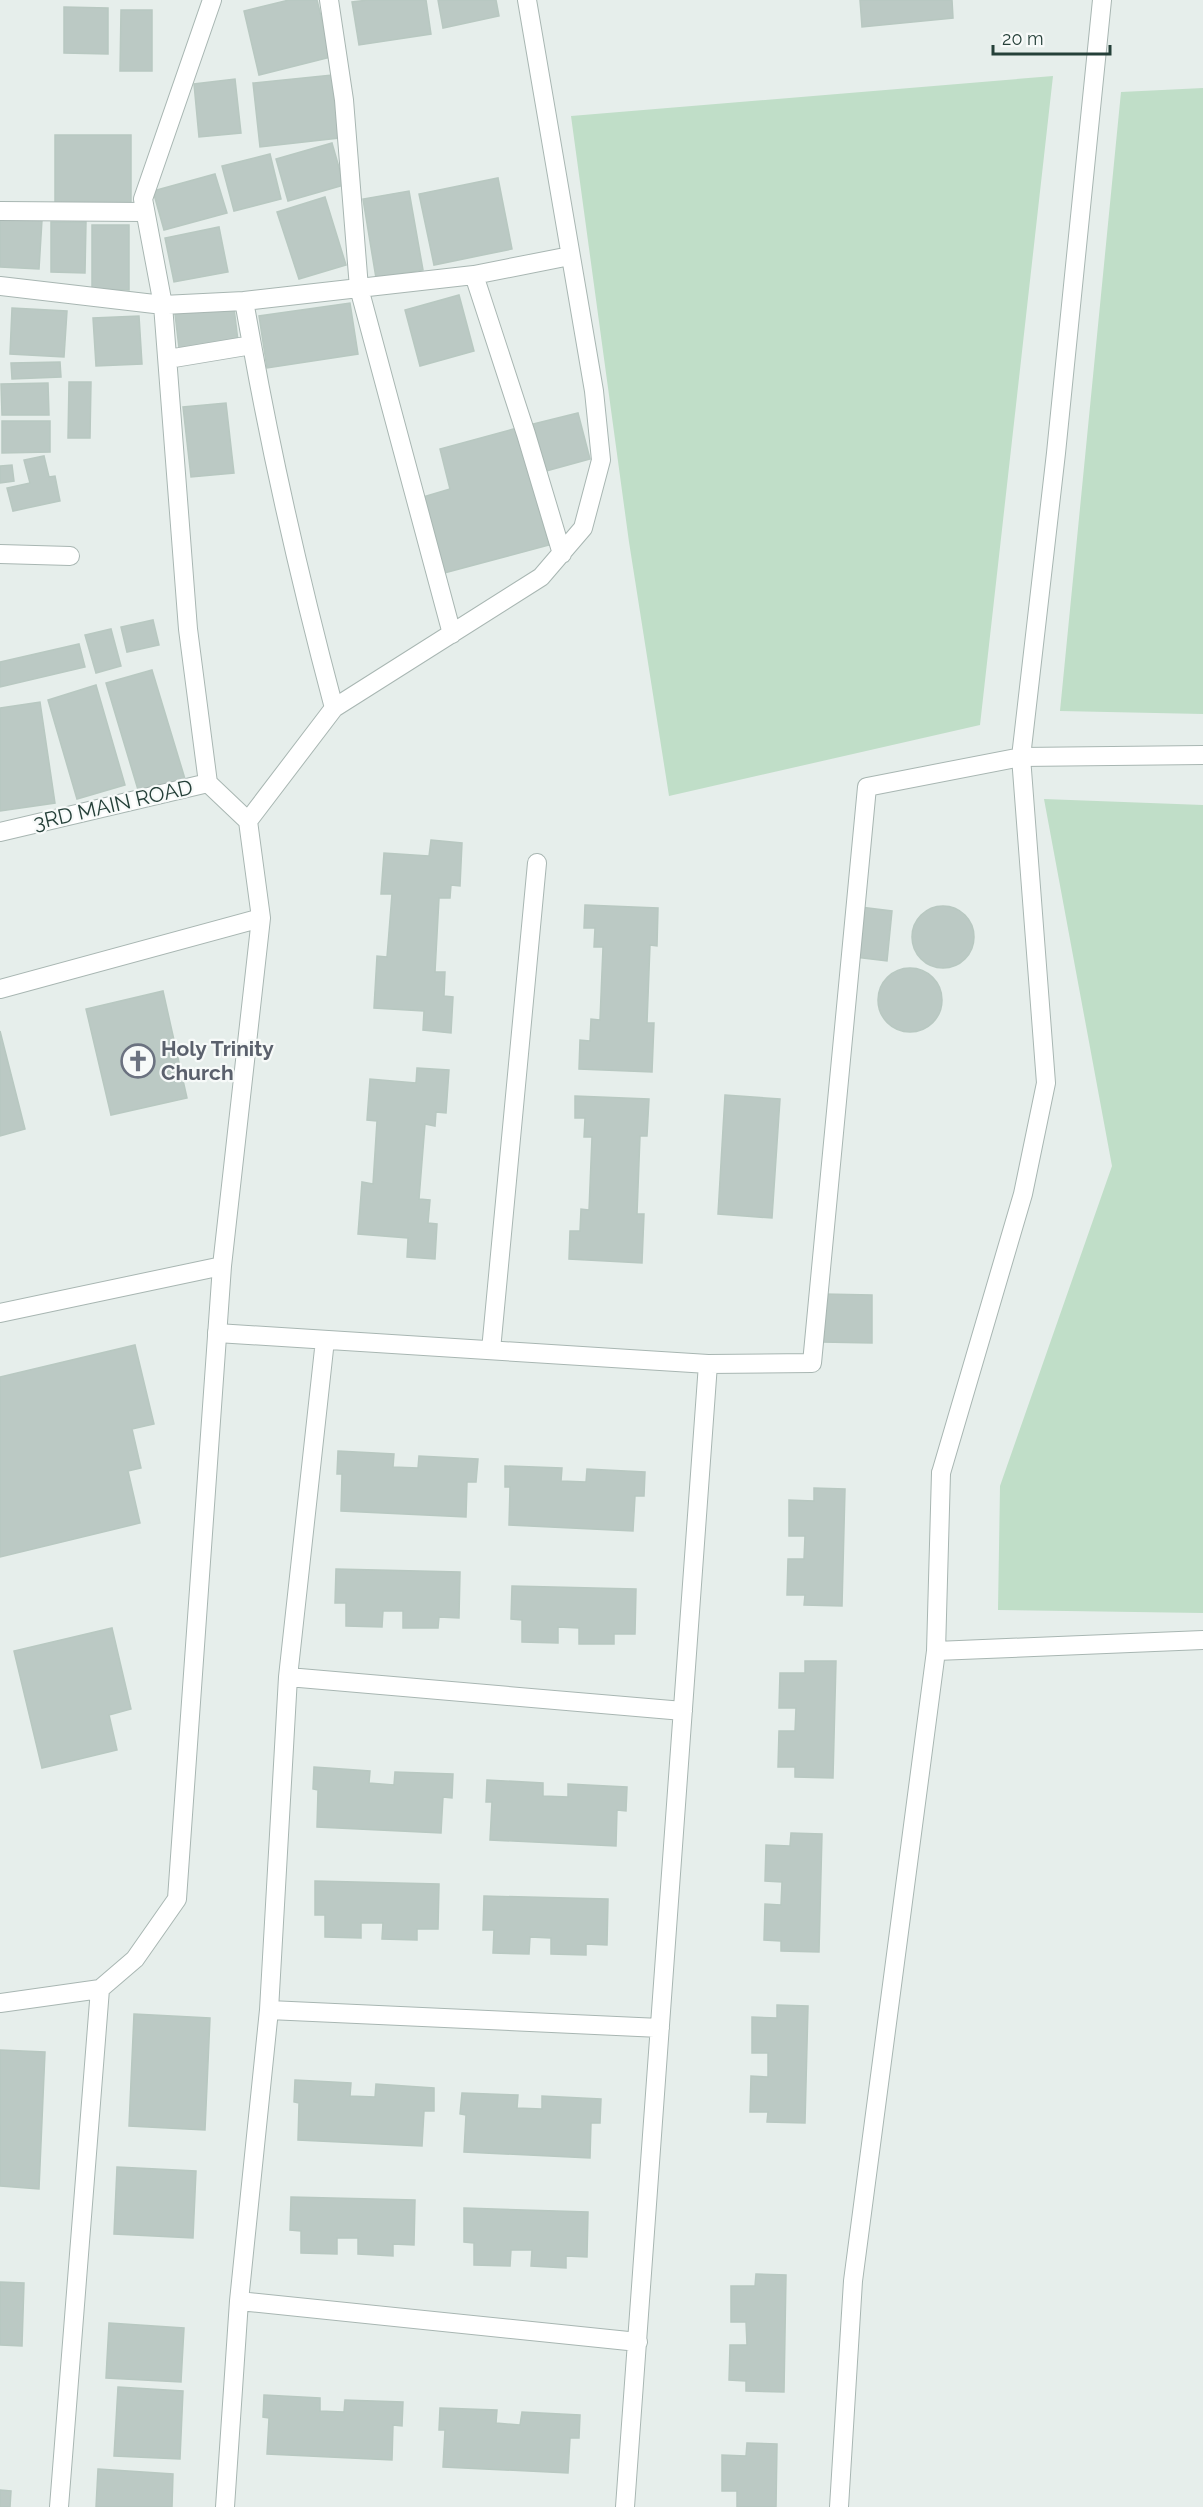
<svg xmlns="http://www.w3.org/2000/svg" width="1203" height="2507" viewBox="0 0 1203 2507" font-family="Raleway,sans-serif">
<rect width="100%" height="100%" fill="#e6eeeb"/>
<path fill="#c0dec8" d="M1053 76 980 725 669 796 629 542 571 116Z
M1203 88V714L1060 711 1121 92Z
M1044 799 1203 805V1613L998 1610 1000 1486 1112 1166Z"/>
<path fill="#bbc9c4" stroke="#b8c8c1" stroke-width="1.5" d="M289 0H317L331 57 259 75 244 11Z
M368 0H426L431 34 359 45 352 2Z
M438 0H496L499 16 443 28Z
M860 0H952L953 18 862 27Z
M64 7 108 8V54L64 53Z
M121 10H152V71H120Z
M332 75 339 138 260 147 253 83Z
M235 79 241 133 199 137 194 84Z
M55 135H131V204H55Z
M332 143 344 185 288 201 276 159Z
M270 154 281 199 234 211 222 166Z
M215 174 227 213 164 230 153 191Z
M498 178 512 249 434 265 419 194Z
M409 191 423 270 376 278 363 199Z
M325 197 346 265 299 279 277 212Z
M0 217 42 220 39 269 0 267Z
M51 222H86L85 273 51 272Z
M92 225H129V290L92 289Z
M219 227 228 272 174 282 165 238Z
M459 295 474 351 420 366 405 310Z
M350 303 358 354 267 368 259 316Z
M12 308 67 311 64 357 10 354Z
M234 308 238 341 179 348 175 314Z
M139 316 142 364 96 366 93 318Z
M60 362 61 377 12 379 11 363Z
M69 382H91L90 438H68Z
M48 383 49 415H2L1 384Z
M226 403 234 473 191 477 183 407Z
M578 413 590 459 546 471 533 424Z
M2 421H50V452L2 453Z
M517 428 549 545 444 573 423 497 450 489 440 449Z
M44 456 49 477 55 476 60 501 13 511 7 488 30 483 24 460Z
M12 465 14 481 0 483V466Z
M153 620 159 645 127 652 121 627Z
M111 629 121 666 96 673 85 635Z
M79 644 85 667 0 687V662Z
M152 670 185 779 139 793 106 683Z
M96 685 125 785 77 799 48 700Z
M40 702 55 803 0 811V708Z
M431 840 462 843 460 886 451 885 450 898H439L435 972H445L444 996 453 997 451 1033 423 1030 424 1011 374 1008 377 956 387 957 392 894H381L384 853 429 856Z
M585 905 658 908 657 946 650 945 647 1023H654L652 1072 579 1069 580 1040 590 1041 591 1019 600 1020 603 947H594L595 928H584Z
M912 937a31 31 0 1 1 62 0a31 31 0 1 1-62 0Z
M860 907 892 911 887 961 855 957Z
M878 1000a32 32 0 1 1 64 0a32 32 0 1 1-64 0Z
M163 991 187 1098 111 1115 86 1009Z
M0 1031 25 1129 0 1136Z
M417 1068 449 1070 446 1113 436 1112 435 1126 425 1124 419 1199 430 1200 428 1223 437 1224 435 1259 407 1257 408 1238 358 1234 362 1182 373 1184 377 1121 367 1120 370 1079 416 1083Z
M725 1095 780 1099 772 1218 718 1214Z
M575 1096 649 1099 647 1136H640L637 1214H644L642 1263 569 1259 570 1231H580L581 1209 589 1210 592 1137H584L585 1118H575Z
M823 1294 872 1295V1343L822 1342Z
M135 1345 154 1424 132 1429 141 1468 128 1471 140 1523 0 1557V1377Z
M338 1451 394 1454 393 1467 418 1468 419 1456 478 1459 476 1482H467L466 1517 341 1511 342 1474H337Z
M505 1466 562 1468 561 1481 586 1482 587 1469 645 1472 644 1496H635L633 1531 509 1525 510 1487H505Z
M814 1488 845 1489 842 1606 804 1605 805 1595H787L788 1559H804L805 1536H789V1500L814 1501Z
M336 1569 460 1572 459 1618 439 1617 438 1628H403V1611H383L382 1627 346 1626V1603H335Z
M512 1586 636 1589 635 1634H614V1644H579V1628L558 1627V1643L522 1642V1620L511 1619Z
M112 1628 131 1709 109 1715 117 1750 42 1768 14 1651Z
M805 1661H836L833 1778 795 1777V1767H778L779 1731H795L796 1708H779L780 1673H805Z
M314 1767 370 1771 369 1783 394 1785 395 1772 453 1774 452 1798 443 1797 441 1833 317 1827 318 1790 313 1789Z
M487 1780 543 1783V1796L568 1797V1784L627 1787 626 1811 617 1810 616 1846 490 1840 492 1802H486Z
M791 1833 822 1834 819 1952 781 1951V1941L764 1940 765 1904 781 1905 782 1882 765 1881 766 1845 790 1846Z
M315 1881 439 1884 438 1929H417V1940L382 1939 383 1923H361V1938L325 1937V1915H315Z
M484 1896 608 1899 607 1945 586 1944V1955L551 1954V1938L530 1937 529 1954 493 1953 494 1930H483Z
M777 2005 808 2006 805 2123 767 2122 768 2112H750L751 2076 768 2077V2053H752V2017L777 2018Z
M134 2014 210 2018 205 2130 129 2126Z
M0 2050 45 2052 39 2189 0 2186Z
M295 2080 351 2083 350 2096 375 2097 376 2084 434 2088V2111H424L422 2146 298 2140 299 2103 294 2102Z
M462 2093 518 2095 517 2108 542 2109V2096L601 2099 600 2123H591L590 2158 464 2152 466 2115 460 2114Z
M117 2167 196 2171 193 2238 114 2234Z
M291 2197 415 2200 414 2245 393 2244V2256L358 2254V2238H337V2254L301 2253V2231L290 2230Z
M464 2208 588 2212 587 2257 566 2256V2268L531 2266 532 2250H511L510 2266 474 2265V2243L464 2242Z
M756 2274 786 2275 784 2392 746 2391V2381L729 2380 730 2345H747L746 2322H731V2286H755Z
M0 2282 24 2283 22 2346 0 2345Z
M109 2323 184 2328 181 2382 106 2378Z
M118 2387 183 2391 180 2459 114 2456Z
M264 2395 320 2398V2411L344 2412 345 2400 403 2402 402 2426 393 2425 392 2460 267 2454 269 2418 263 2417Z
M440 2408 497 2410 496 2423 520 2425 522 2412 580 2415 579 2438H570L568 2473 443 2467 445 2430H439Z
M747 2443 777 2444 776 2507H737V2491H722V2455L746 2456Z
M98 2469 173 2474 172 2507H96Z
M0 2490 11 2491 10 2507H0Z"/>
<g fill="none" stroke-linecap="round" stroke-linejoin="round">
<defs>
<path id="service" d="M1021 757 1056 453 1102 0
M217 1333 708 1364 812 1363 867 787 1021 757 1203 755
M325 1340 288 1677 683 1711
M491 1350 537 863
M941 1473 936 1651 1203 1640
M269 2010 660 2028
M239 2301 638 2342
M225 2507 239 2301 269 2010 288 1677
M625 2507 708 1364
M839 2507 853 2281 936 1651"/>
<path id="minor" d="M212 0 143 199 163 305 244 301
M0 211 145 212
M474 275 570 256
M0 286 163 305 188 629 208 783
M252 345 244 301 359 288 344 100 329 0
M168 359 252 345C274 467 302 588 334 708
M0 554 70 556
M452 634 359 288 474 275 526 434 562 554
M0 832 208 783 248 821
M0 989 261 918
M0 1313 222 1266
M941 1473 1023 1194 1046 1083 1021 757
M0 2003 100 1989 135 1959 177 1899 222 1266 261 918 248 821 334 708 541 577 583 528 601 460 594 391 527 0
M59 2507 100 1989"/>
</defs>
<use href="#service" stroke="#a8b6b2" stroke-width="20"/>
<use href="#minor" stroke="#a8b6b2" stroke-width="20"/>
<use href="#service" stroke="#fff" stroke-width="18"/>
<use href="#minor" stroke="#fff" stroke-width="18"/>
</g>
<defs>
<symbol id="church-ring" viewBox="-11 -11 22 22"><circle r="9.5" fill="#f7faf9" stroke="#6b7280" stroke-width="1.5"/><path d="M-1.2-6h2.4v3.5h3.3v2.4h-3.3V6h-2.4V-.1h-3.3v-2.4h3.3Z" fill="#6b7280"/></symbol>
</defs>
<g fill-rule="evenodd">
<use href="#church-ring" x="119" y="1042" width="38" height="38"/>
</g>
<g text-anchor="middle" stroke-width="4.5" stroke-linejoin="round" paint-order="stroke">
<g font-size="21" fill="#254039" stroke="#f7faf9">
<text transform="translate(113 805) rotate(-13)" y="7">3RD MAIN ROAD</text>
</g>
<g font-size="21" font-weight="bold" fill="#5b616d" stroke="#f7faf9" text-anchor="start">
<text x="161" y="1056">Holy Trinity<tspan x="161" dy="24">Church</tspan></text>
</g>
</g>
<path d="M993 45v9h117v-9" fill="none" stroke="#254039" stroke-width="3"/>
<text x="1002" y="45" font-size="18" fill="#254039" stroke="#f7faf9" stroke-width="4.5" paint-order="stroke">20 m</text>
</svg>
